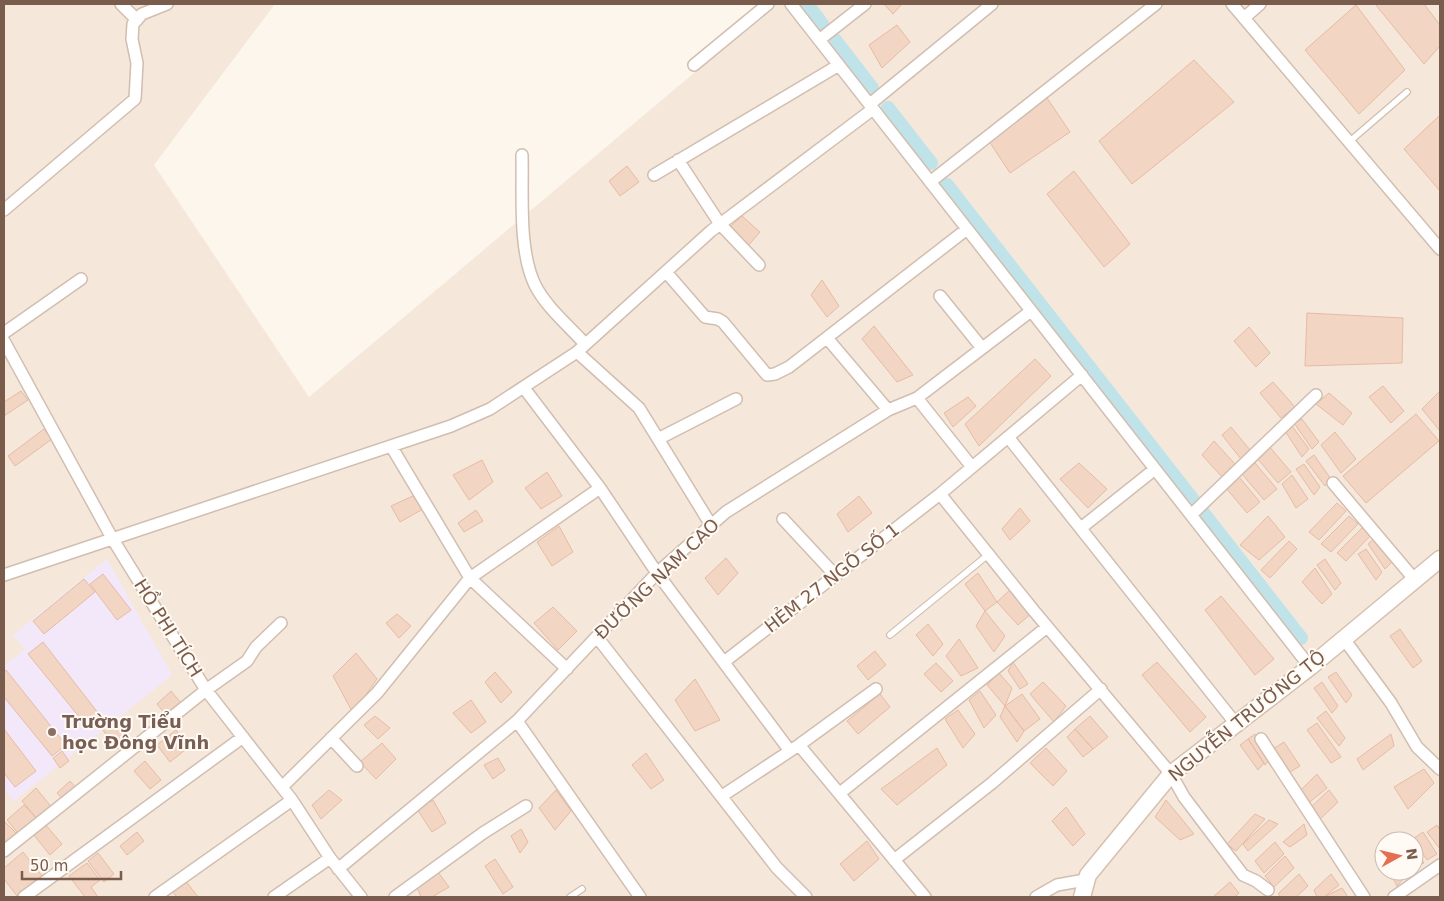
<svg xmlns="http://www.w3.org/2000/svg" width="1444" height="901" viewBox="0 0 1444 901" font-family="'DejaVu Sans',sans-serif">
<rect width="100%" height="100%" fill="#fdf6ec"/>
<path fill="#f5e8da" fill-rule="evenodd" d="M4 4H275L154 165 309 397 776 4H1440V897H4ZM1384 841H1414V871H1384Z"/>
<path fill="#f3e8fa" d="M107 559 172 675 14 801 4 789V666L25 649 13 635Z"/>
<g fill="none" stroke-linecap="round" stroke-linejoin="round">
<path stroke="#bfe3e8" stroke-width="14" d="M807 4 822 24
M835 40 872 88
M888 108 931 163
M947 185 1301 638"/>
</g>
<path fill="#f3d5c3" stroke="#e6bba3" d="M884 4H902L893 14Z
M1375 4H1424L1440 25V46L1424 64Z
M1356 5 1405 70 1359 114 1305 50Z
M897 25 910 42 882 68 869 45Z
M1194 60 1234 102 1132 184 1099 141Z
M1047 98 1070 132 1010 173 987 138Z
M1440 115V191L1404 149Z
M627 166 639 182 620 196 609 181Z
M1074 171 1130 244 1104 267 1047 194Z
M742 216 760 232 747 247 730 227Z
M822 280 839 306 827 317 811 295Z
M1307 313 1403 318 1402 363 1305 366Z
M874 326 913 375 897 382 862 339Z
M1249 327 1270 353 1256 367 1234 341Z
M1035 359 1051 376 979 446 965 424Z
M1273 382 1295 407 1281 418 1260 393Z
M1383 386 1404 411 1391 423 1369 397Z
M21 391 28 400 4 416V402Z
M1440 391V431L1422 409Z
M1329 393 1352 413 1343 425 1316 404Z
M968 397 976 406 953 427 944 413Z
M1416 414 1439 441 1366 503 1343 476Z
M1302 419 1319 442 1312 449 1294 423Z
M1292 426 1309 449 1302 457 1285 431Z
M1231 427 1250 450 1241 459 1222 435Z
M44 429 52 439 15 466 8 456Z
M1335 432 1356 459 1341 473 1321 445Z
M1214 441 1235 464 1222 477 1202 455Z
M1269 446 1291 472 1278 483 1256 457Z
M1314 455 1331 479 1325 486 1306 461Z
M482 460 493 482 469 500 453 475Z
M1079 463 1107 489 1088 508 1060 479Z
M1255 463 1277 489 1264 500 1242 474Z
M1304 464 1320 487 1314 495 1296 469Z
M547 472 562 496 541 509 525 488Z
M1292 475 1308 499 1296 508 1282 484Z
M1239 477 1260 502 1247 513 1226 488Z
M413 496 423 509 400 522 391 506Z
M859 496 872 513 848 532 837 514Z
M1337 503 1346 511 1319 540 1309 532Z
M1020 508 1030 521 1010 540 1002 529Z
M476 510 483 521 464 532 458 523Z
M1268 516 1285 537 1259 560 1240 545Z
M1349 516 1358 524 1331 552 1321 544Z
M1365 525 1373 533 1346 561 1337 553Z
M559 526 573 552 552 566 537 542Z
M1375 538 1392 562 1385 569 1368 544Z
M1289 541 1297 549 1270 578 1261 570Z
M1366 549 1382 572 1376 580 1358 554Z
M726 558 738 573 718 595 705 578Z
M1325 559 1341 583 1335 590 1317 565Z
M1315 568 1332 594 1322 604 1302 582Z
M978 573 997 602 985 611 965 584Z
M103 574 131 610 117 620 90 584Z
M84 579 95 592 44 634 33 621Z
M1013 587 1034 611 1018 625 997 602Z
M1221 596 1274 659 1255 675 1205 610Z
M553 607 577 631 558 650 534 623Z
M985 611 1005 636 994 652 976 626Z
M397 614 411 626 399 638 386 623Z
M928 624 943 644 933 656 916 635Z
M1400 629 1422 661 1413 668 1390 636Z
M959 639 978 668 961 676 946 656Z
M43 642 102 718 89 729 28 654Z
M875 651 886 665 868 680 857 666Z
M356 653 377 679 353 713 333 676Z
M1013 662 1028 684 1020 689 1008 671Z
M1157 662 1206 717 1190 732 1142 675Z
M936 663 953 681 941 692 924 674Z
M6 670 66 745 52 756 4 697V672Z
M495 672 512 692 501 703 485 682Z
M1336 672 1352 695 1346 703 1328 677Z
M999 673 1012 688 1005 706 987 685Z
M695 679 720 720 695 731 675 700Z
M1043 682 1066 706 1054 722 1030 694Z
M1322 682 1338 706 1332 713 1314 688Z
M171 691 181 703 167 716 157 704Z
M980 691 996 715 984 728 969 700Z
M880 694 890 707 858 734 847 721Z
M1022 694 1040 719 1024 731 1005 706Z
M471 700 486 722 471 733 453 713Z
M1005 706 1024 731 1017 742 1000 717Z
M958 710 975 734 963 748 945 719Z
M1326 711 1345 738 1339 746 1317 718Z
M375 716 390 728 378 739 364 725Z
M1090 716 1108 737 1093 749 1075 729Z
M116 720 130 740 117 749 102 729Z
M1317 723 1341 757 1331 763 1307 730Z
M4 729 36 771 15 787 4 773Z
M1075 729 1093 749 1083 757 1067 737Z
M176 730 189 747 170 762 157 745Z
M1255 734 1272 757 1265 765 1248 739Z
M1391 734 1394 746 1363 770 1357 759Z
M1248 739 1264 763 1258 770 1240 745Z
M1284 742 1300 766 1285 775 1273 749Z
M382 743 396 759 376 779 360 762Z
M937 748 947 765 897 805 881 789Z
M1046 748 1067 771 1053 786 1030 763Z
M62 751 69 761 60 768 53 758Z
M646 753 664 780 651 789 632 765Z
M498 758 505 770 493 779 484 765Z
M145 761 161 780 150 789 134 771Z
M1424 769 1434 783 1408 809 1394 787Z
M1317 774 1327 788 1306 805 1297 794Z
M70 781 77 789 64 801 57 793Z
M36 788 53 809 39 821 22 801Z
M329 790 342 800 321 819 312 805Z
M556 790 571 811 555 830 539 808Z
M1329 790 1338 802 1318 821 1308 810Z
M433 800 446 823 432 832 417 809Z
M1166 800 1194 834 1180 840 1155 817Z
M24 805 39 821 21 837 7 820Z
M1066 807 1085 834 1073 846 1052 821Z
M1255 814 1265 819 1236 851 1227 844Z
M1269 820 1278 824 1248 851 1243 844Z
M5 822 18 835 4 850V824Z
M45 824 62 844 50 855 33 834Z
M1304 824 1307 835 1290 847 1283 842Z
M1437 825 1440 830V849L1427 832Z
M521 829 528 842 520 853 511 836Z
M137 832 144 841 127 855 120 846Z
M1423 832 1437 854 1427 860 1413 839Z
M867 841 879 859 854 881 840 864Z
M1275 842 1284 854 1264 873 1255 861Z
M1414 846 1424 863 1414 868Z
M23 852 43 877 17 896 4 879V868Z
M98 853 114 874 104 882 88 861Z
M1285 856 1294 868 1274 887 1265 876Z
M495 859 513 887 503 894 485 866Z
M87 863 100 880 91 887 98 897H85L69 876Z
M1389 871H1410L1397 886Z
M438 872 449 887 432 897H421L416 885Z
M1299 874 1308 886 1296 897H1281L1278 894Z
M1331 874 1339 885 1324 897H1317L1314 890Z
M185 880 198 897H177L171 890Z
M1230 882 1239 893 1235 897H1213Z
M1342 888 1348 897H1324Z"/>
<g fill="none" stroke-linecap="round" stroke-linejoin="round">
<defs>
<path id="lane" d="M1349 142 1407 92
M890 635 989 554
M570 897 582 889"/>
<path id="street" d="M121 4 137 20
M791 4 1310 667
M1232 4 1440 249
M1244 18 1260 4
M819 40 865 4
M694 65 768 4
M870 104 992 4
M522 155C523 193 518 250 535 285 546 307 569 326 585 344
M678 160 720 224 759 265
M654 175 839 65
M930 182 1156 4
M4 210 135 99 137 63 132 39 133 24 142 14 167 4
M666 272 705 317 718 319 723 322 767 375 775 374 789 367 967 229
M940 296 982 348
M4 333 81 279
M827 338 888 410
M4 341 112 538 206 690 292 800 330 858 361 897
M577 352 639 408 711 525
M524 388 600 488 657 573 790 751
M917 398 972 467
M1008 437 1236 724
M658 439 736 399
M391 446 470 578 567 669
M1333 483 1415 580
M940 494 1034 611 1171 774 1184 797 1243 875 1256 881 1268 890
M1191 515 1316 395
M783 519 836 576
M1081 528 1155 469
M4 575 451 426 490 409 577 352 711 231 873 109
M597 637 777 868 806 897
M1344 639 1391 703 1417 747 1440 769
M724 662 940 494 1082 375
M517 721 640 897
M331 738 357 766
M1261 739 1364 897
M799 745 925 897
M282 787 377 693 470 578 600 488
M840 793 1047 627
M722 796 799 745 876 689
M4 851 206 690 247 661 256 647 281 623
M894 860 992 783 1101 689
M338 869 517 721 657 573 726 512 888 410 917 398 1031 311
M24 897 243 737
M155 897 292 800
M274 897 330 858
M395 897 483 833 526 806
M1036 897 1057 885 1085 880
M1394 897 1440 865"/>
<path id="secondary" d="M1082 897 1088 875 1171 774 1310 667 1440 559"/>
</defs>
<use href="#lane" stroke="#d1beb0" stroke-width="8"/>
<use href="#street" stroke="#d1beb0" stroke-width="14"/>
<use href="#secondary" stroke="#d6c0b0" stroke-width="19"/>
<use href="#lane" stroke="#fff" stroke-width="5.5"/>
<use href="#street" stroke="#fff" stroke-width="11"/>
<use href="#secondary" stroke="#fff" stroke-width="16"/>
</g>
<circle fill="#8d6e63" stroke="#fffaf3" stroke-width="2" cx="52" cy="732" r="5"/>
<g text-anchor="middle" stroke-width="4" stroke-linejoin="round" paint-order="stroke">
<g font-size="18" fill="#7a5c4d" stroke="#fffaf3">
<text transform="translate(832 578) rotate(-38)" y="6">HẺM 27 NGÕ SỐ 1</text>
<text transform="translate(657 579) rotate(-44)" y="6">ĐƯỜNG NAM CAO</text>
<text transform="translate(168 628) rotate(58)" y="6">HỒ PHI TÍCH</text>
<text transform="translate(1247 716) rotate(-39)" y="6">NGUYỄN TRƯỜNG TỘ</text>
</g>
<g font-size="18" font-weight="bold" fill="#785e54" stroke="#fffaf3" text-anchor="start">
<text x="62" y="728">Trường Tiểu<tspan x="62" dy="21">học Đông Vĩnh</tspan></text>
</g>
</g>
<rect width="1444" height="901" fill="none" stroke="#7a5c4d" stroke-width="10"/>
<g transform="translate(1399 856) rotate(82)"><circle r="24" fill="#fffaf3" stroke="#cabbb1"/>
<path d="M0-4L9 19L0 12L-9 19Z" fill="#e76f51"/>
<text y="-8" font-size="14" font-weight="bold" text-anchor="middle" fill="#7a5c4d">N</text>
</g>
<path d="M22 871v8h99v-8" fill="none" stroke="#7a5c4d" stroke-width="2.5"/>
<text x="30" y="871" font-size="15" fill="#7a5c4d" stroke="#fffaf3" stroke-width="4" paint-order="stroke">50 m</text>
</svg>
